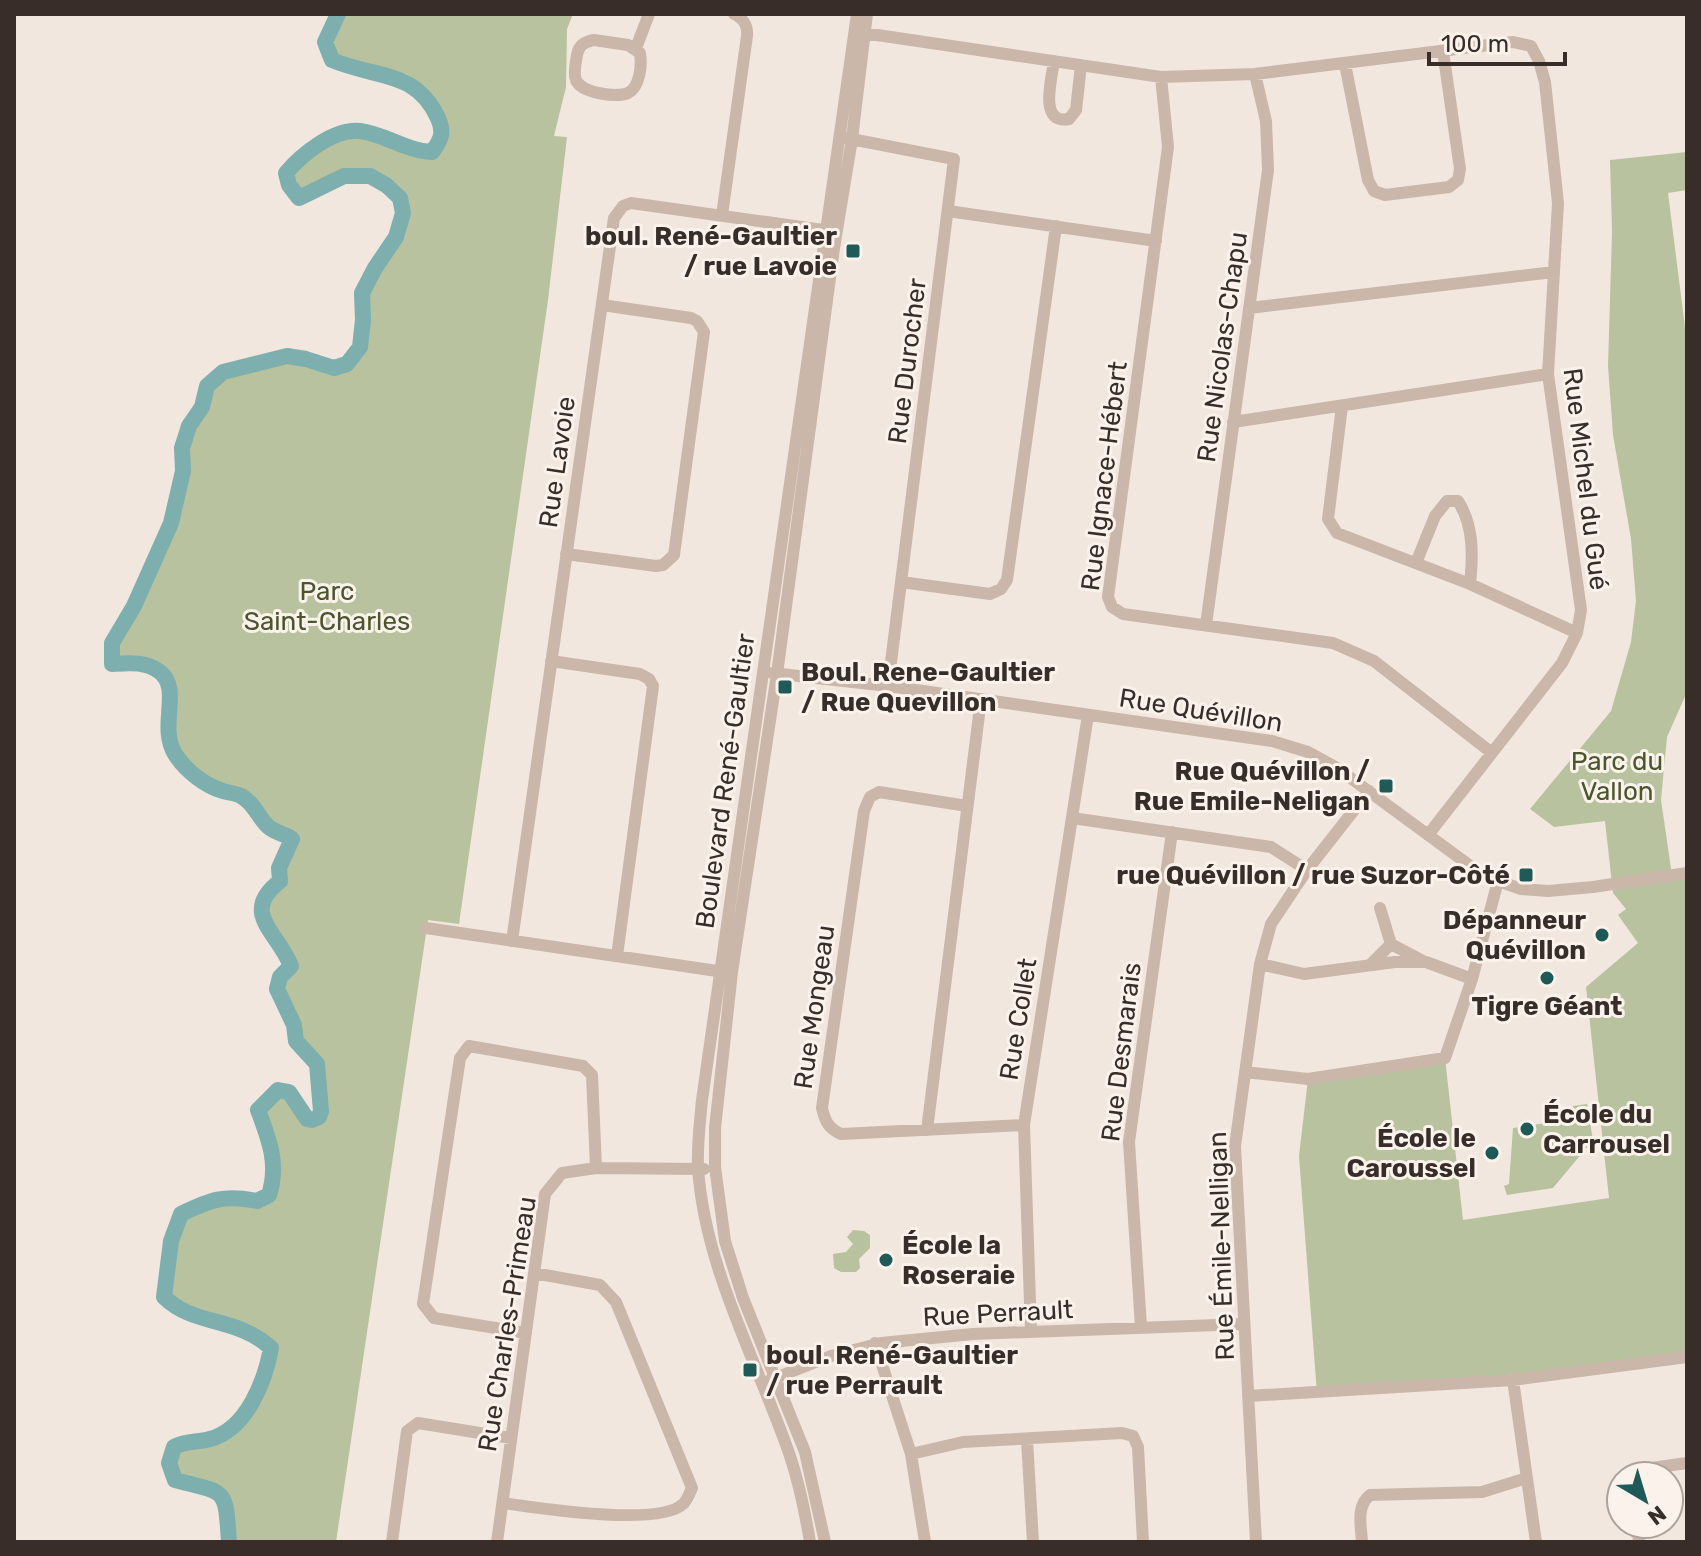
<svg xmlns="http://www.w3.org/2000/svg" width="1701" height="1556" viewBox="0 0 1701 1556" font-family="Rubik,sans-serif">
<rect width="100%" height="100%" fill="#f2e7de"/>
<path fill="#b8c29e" d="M338 14H573L567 29 566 87 554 136 567 137 548 300 459 924 428 920 336 1542H229C225 1487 228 1494 175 1480L169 1463 174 1447C188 1440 196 1443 210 1439 247 1430 265 1381 271 1348L256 1334 175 1308 164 1297 171 1241 181 1214C210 1200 224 1194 256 1201L269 1195C279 1164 269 1139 258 1110L278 1090 289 1092 307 1119 313 1120 319 1117 321 1111 317 1064 296 1041 294 1025 277 989 280 977 291 966C277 932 239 914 280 881L279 868 292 839C284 833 277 832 270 828 259 820 255 803 241 796 236 793 229 793 223 791 205 786 185 770 175 754 158 726 182 689 160 672 146 661 128 663 112 664V643L134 606 171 523 183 471 182 448 189 426 202 407 207 386 223 372 287 356 306 359 334 368 347 364 360 347 363 320 362 293 375 267 396 237 403 213 400 198 386 185 369 176H344L299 198 289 185 286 173C301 155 334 128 360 131 385 134 406 151 432 152 442 139 444 132 438 118 415 69 376 79 332 60L325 42Z
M1687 152V190L1668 193 1687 343V692L1667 737 1661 800 1672 875 1687 873V1357L1317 1394 1299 1156 1308 1079 1445 1058 1463 1220 1609 1198 1586 987 1638 943 1618 915 1626 909 1613 893 1605 821 1554 827 1530 809 1611 711 1631 642 1636 601 1631 539 1613 435 1608 366 1612 232 1610 160Z
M1587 1104 1593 1140 1553 1188 1507 1195 1504 1186 1509 1184 1513 1128 1566 1120V1116L1575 1114 1573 1106Z
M853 1230 864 1231 870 1235V1248L859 1259 860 1268 856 1272H841L834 1268 833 1254 846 1252 853 1244 847 1237Z"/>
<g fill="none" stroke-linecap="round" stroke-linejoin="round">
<path stroke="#7dafae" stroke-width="16" d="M229 1542C225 1487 228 1494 175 1480L169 1463 174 1447C188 1440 196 1443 210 1439 247 1429 265 1381 271 1348 236 1316 195 1327 164 1297L171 1241 181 1214C210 1200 224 1194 257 1201L269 1195C279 1164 269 1139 258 1110L278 1090 289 1092 307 1119 312 1120 319 1117 321 1111 317 1064 296 1041 294 1025 277 989 280 977 291 966C278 932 239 913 280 881L279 868 292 839C285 834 277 833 270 828 259 820 255 803 241 796 236 793 229 793 223 791 205 786 185 770 175 754 158 726 182 689 160 672 146 661 128 663 112 664V643L134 606 171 523 183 471 182 448 189 426 202 407 207 386 223 372 287 356 306 359 334 368 347 364 360 347 363 320 362 293 375 268 396 237 403 213 400 198 386 185 370 176H344L299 198 289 185 286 173C301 155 334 128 360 131 385 134 406 151 432 152 442 139 444 132 438 118 415 69 376 79 332 60L325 42 338 14"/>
<path stroke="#cbb6aa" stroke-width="12" d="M857 32 1161 77 1255 74 1513 42 1531 46 1539 61 1545 82 1558 203 1548 374 1581 610 1577 633 1562 663 1428 835
M594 40 628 45 640 53C642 65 640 87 628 93 617 98 581 93 576 80 573 73 576 62 577 55 579 45 584 42 594 40Z
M636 48 649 14
M1054 61C1052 78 1038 125 1069 119L1076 110 1081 65
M1345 64 1368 180 1374 191 1385 195 1449 187 1458 180 1460 169 1443 51
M1161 77 1168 147 1108 597 1112 607 1123 614 1333 643 1374 661 1492 753
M846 138 954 159 888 686
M948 211 1156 241
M722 215 747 36C748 25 744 19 734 14
M1249 308 1554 272
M1342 406 1328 519 1337 533 1470 584 1577 633
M1233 422 1548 374
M566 554 656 566 663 565 674 555 704 332 697 321 691 318 602 305
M1416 563 1435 516 1447 501H1458C1474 526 1473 556 1470 584
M901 582 990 594 1001 589 1007 580 1056 226
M1206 625 1268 170 1266 121 1255 74
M551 661 640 674 649 679 653 686 617 956
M772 673 888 686 1272 741 1308 752 1337 768 1484 876 1521 889 1548 891 1593 887 1687 873
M967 806 879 792 870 797 864 811 822 1108C825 1121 828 1128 841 1134L1024 1125
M1072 818 1271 847 1307 870
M1380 908 1391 944
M426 928 724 972
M512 941 614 218 623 206 631 203 830 231
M1260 964 1304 974 1395 962H1426L1472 979
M1371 964 1391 944 1423 961
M1245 1072 1308 1079 1445 1058 1472 979 1498 881
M927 1130 981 699
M1141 1327 1129 1142 1172 832
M1031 1332 1024 1125 1088 715
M526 1333 434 1318 423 1304 460 1058 469 1046 583 1066 592 1075 596 1168
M875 1343 911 1454 925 1542
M770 1380 831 1356 881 1343 973 1334 1244 1324
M1513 1380 1536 1542
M1248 1396 1513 1380 1687 1357
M1027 1440 1033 1542
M911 1454 963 1442 1122 1433 1133 1436 1138 1447 1143 1542
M1631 1476 1630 1471 1687 1463
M503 1503C537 1508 659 1527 683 1504 687 1501 690 1492 692 1488L616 1302 600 1285 534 1273
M1637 1524 1639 1542
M392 1542 407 1431 418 1423 511 1438
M497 1542 545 1194 562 1173 596 1168 704 1169
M810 1542C805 1512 799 1482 789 1453 757 1361 704 1266 698 1167 697 1145 700 1122 702 1100L857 14
M825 1542 805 1452 743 1298 725 1241 715 1167V1128L732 972 777 674 834 248 852 139 867 14
M1256 1542 1235 1146 1260 964 1271 924 1307 870 1369 791
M1362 1542C1361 1525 1356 1506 1370 1495L1482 1492 1527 1478"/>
</g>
<g fill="#1f5a59" stroke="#faf2eb" stroke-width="3">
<rect x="845" y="243" width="16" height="16" rx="4"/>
<rect x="777" y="679" width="16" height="16" rx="4"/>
<rect x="1378" y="778" width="16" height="16" rx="4"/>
<rect x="1518" y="867" width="16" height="16" rx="4"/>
<circle cx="1602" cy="935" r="8"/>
<circle cx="1547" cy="978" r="8"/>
<circle cx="1527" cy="1129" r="8"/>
<circle cx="1492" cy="1153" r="8"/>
<circle cx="886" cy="1260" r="8"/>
<rect x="742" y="1362" width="16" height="16" rx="4"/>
</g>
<g text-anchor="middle" stroke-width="6" stroke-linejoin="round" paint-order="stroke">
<g font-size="26" font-weight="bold" fill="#382d29" stroke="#faf2eb" text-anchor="end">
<text x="837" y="245">boul. René-Gaultier<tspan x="837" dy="30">/ rue Lavoie</tspan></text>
<text x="801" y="681" text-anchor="start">Boul. Rene-Gaultier<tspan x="801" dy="30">/ Rue Quevillon</tspan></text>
<text x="1370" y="780">Rue Quévillon /<tspan x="1370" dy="30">Rue Emile-Neligan</tspan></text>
<text x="1510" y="884">rue Quévillon / rue Suzor-Côté</text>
<text x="1586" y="929">Dépanneur<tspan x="1586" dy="30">Quévillon</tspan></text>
<text x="1547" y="1015" text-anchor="middle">Tigre Géant</text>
<text x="1543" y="1123" text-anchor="start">École du<tspan x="1543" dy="30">Carrousel</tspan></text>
<text x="1476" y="1147">École le<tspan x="1476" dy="30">Caroussel</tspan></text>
<text x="902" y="1254" text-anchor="start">École la<tspan x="902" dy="30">Roseraie</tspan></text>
<text x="766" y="1364" text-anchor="start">boul. René-Gaultier<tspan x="766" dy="30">/ rue Perrault</tspan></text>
</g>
<g font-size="26" fill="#382d29" stroke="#faf2eb">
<text transform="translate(1222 347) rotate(-82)" y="9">Rue Nicolas-Chapu</text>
<text transform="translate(907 361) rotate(-83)" y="9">Rue Durocher</text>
<text transform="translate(557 462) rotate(-82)" y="9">Rue Lavoie</text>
<text transform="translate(1104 476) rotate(-83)" y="9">Rue Ignace-Hébert</text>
<text transform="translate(1586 479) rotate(83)" y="9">Rue Michel du Gué</text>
<text transform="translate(1201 710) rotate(9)" y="9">Rue Quévillon</text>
<text transform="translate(725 781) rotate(-82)" y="9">Boulevard René-Gaultier</text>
<text transform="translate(814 1007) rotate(-82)" y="9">Rue Mongeau</text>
<text transform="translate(1018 1019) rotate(-81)" y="9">Rue Collet</text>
<text transform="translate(1121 1052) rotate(-83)" y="9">Rue Desmarais</text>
<text transform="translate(1221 1246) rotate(-92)" y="9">Rue Émile-Nelligan</text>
<text transform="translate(998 1313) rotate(-3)" y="9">Rue Perrault</text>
<text transform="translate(507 1324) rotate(-81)" y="9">Rue Charles-Primeau</text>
</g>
<g font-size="26" fill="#4a562d" stroke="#faf2eb">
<text x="327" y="600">Parc<tspan x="327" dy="30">Saint-Charles</tspan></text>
<text x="1617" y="770">Parc du<tspan x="1617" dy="30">Vallon</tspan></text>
</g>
</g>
<rect width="1701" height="1556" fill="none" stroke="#382d29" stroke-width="32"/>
<g transform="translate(1645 1500) rotate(142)"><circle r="38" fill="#faf2eb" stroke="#aca39d" stroke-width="2"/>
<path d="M0-6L14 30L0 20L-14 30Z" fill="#1f5a59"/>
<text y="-12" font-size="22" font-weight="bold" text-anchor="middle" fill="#382d29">N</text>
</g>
<path d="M1429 52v12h136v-12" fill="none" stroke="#382d29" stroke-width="4"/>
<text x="1441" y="52" font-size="24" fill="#382d29" stroke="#faf2eb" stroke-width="6" paint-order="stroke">100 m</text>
</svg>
